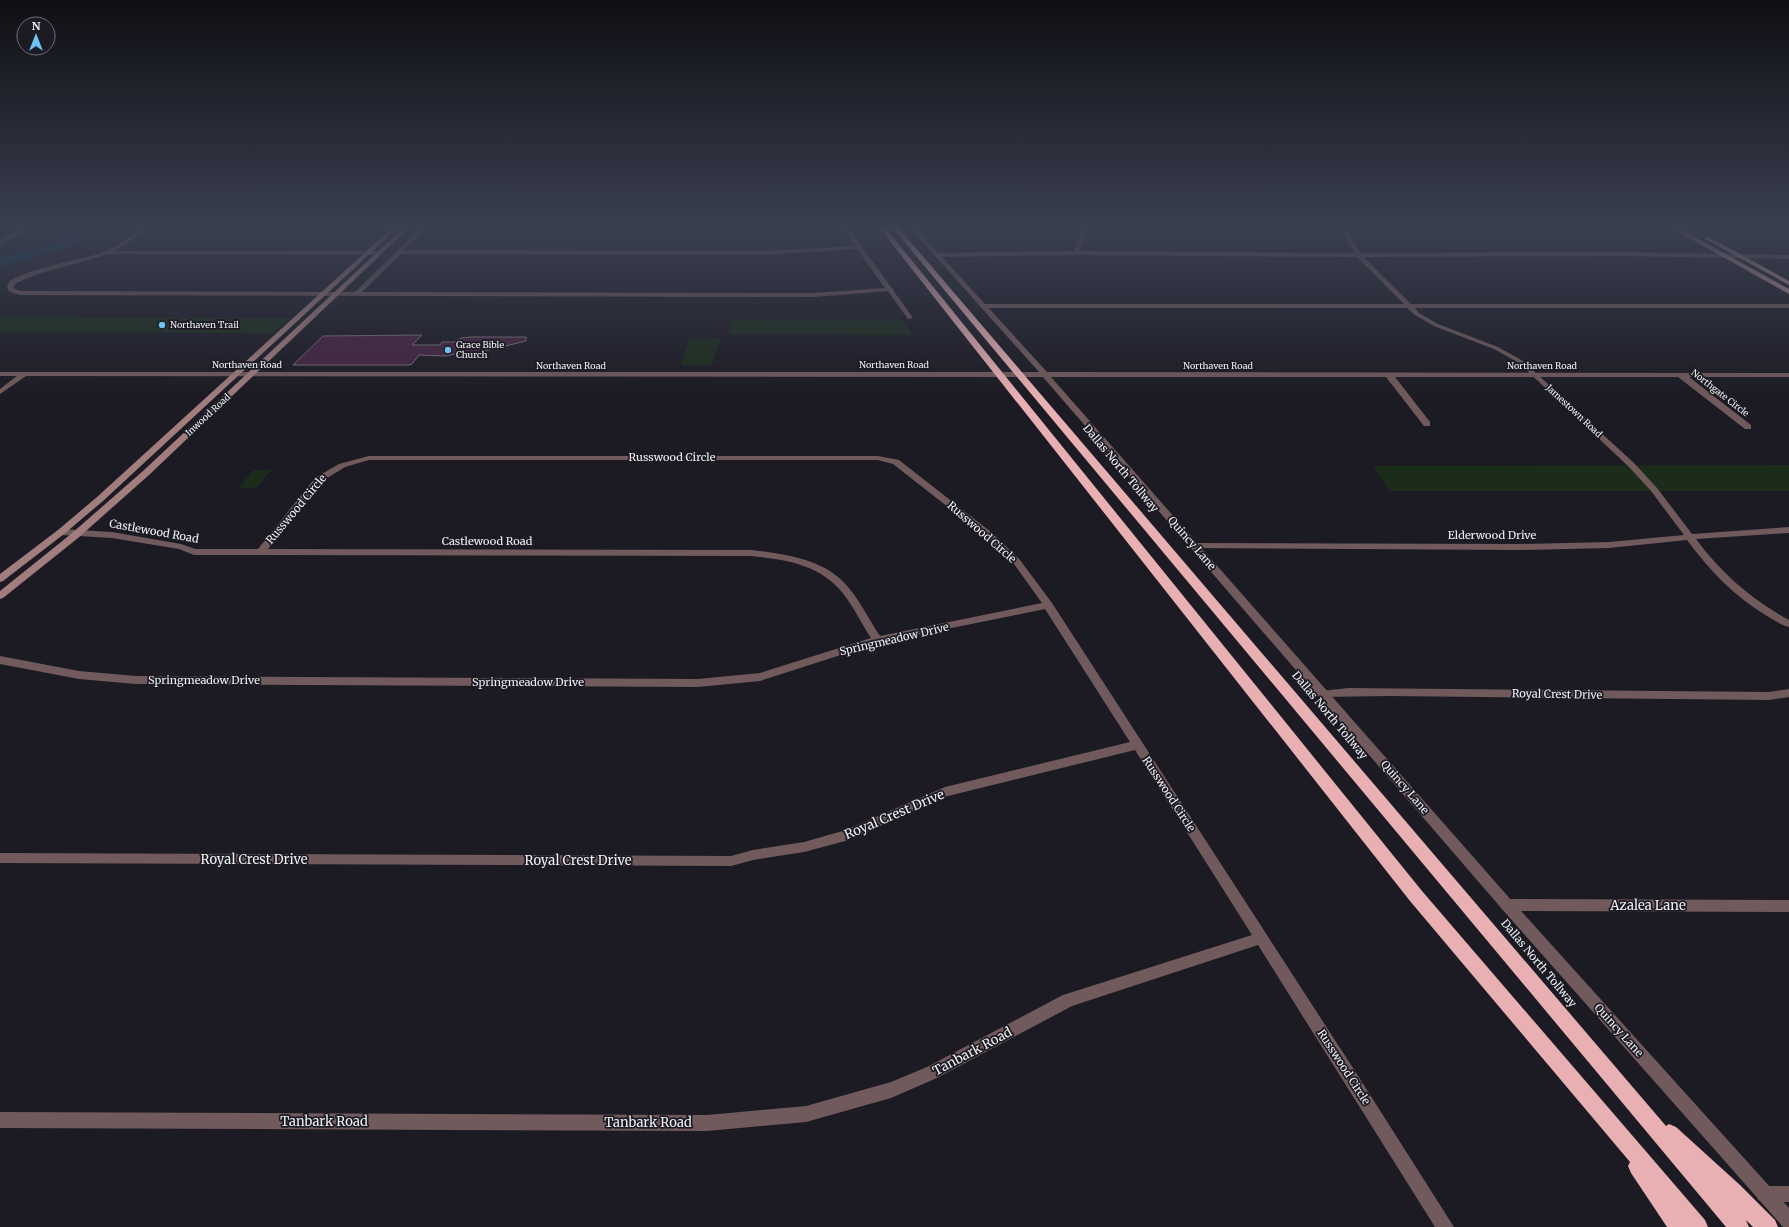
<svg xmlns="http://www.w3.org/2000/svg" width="1789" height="1227" viewBox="0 0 1789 1227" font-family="Merriweather,serif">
<rect width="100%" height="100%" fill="#1c1b24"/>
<path fill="#1b2c1a" d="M0 317 290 318 273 333 0 332Z
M733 320 904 321 912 335 728 334Z
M690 339H720L712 365H680Z
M1789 465V491H1390L1373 466Z
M254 470H272L256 488H238Z"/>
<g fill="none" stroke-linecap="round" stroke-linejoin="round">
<path fill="#003b50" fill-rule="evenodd" d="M77 226H89V234L67 248 0 266V258L59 242 77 232Z"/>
</g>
<path fill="#452440" stroke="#7b7179" d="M422 335 412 345H440L442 342H454L461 338 471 337H526V341L468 355 467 353 459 355 458 353 447 356 419 355 412 364 408 365H293L323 336Z"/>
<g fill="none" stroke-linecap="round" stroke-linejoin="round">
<path fill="#705a5b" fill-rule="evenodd" d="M24 226H30L18 235 0 244V240Z
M145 226H151L125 245 114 251H380L383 253 380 255 108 254C77 265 43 269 15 284L13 288 21 291 355 292 423 226H429L404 250 762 251 855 246 841 226H847L891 287 893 288V290L913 318 908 319 888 291 813 297 21 295 10 292 7 288C7 287 9 283 9 282 19 271 85 259 103 252 118 246 132 235 145 226ZM857 249 885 288 813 293 362 292 401 254 762 255Z
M1083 226H1089L1079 251 1355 253 1343 235 1340 226H1346L1349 235 1361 253 1621 252 1789 255V259L1621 256 1364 257 1411 304H1789V308H1415L1419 313 1438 324 1498 347 1523 361 1635 464 1657 488 1692 534 1789 527V533L1696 539C1721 573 1752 600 1789 620V627C1781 625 1774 620 1767 616 1735 597 1709 570 1687 540L1609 548 1519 550 1192 548 1190 546 1192 544 1195 543 1519 544 1609 542 1684 535 1651 491 1629 467 1519 363 1494 349 1434 326 1415 315 1407 308H982L979 306 982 304H1404L1357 257 1076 255 937 257 934 255 937 253 1074 251Z
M22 372 29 374 0 394V389Z
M1386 373H1392L1430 422V426H1424L1386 377Z
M1678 373H1684L1751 425V429H1745L1678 377Z
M369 456H878L899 460 991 532 1020 560 1052 603 1353 1068 1454 1227H1435L1258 945 1072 1006 937 1078 891 1098 806 1122 707 1131 0 1128V1112L707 1115 806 1106 891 1082 927 1067 1063 995 1252 935 1135 750 948 796 849 840 804 852 753 860 731 866 0 863V853L731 856 753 850 804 842 846 830 945 787 1130 742 1045 609 878 643 760 681 698 687 136 684 79 679 0 664V656L79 671 136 676 698 679 760 673 871 638C861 623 853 605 841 591 819 564 783 559 751 556L194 555 179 549 112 538 61 535 56 532 61 529 112 532 181 544 195 549H258L315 478 339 464ZM369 460H878L893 464 985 536 1014 564 1042 603 880 636C869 620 861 602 848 587 825 559 785 554 751 550L268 549 321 482 345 467Z
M1349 688 1769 692 1789 689V697L1769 700 1389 696 1321 697 1320 694 1321 691Z
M1507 899 1789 900V912L1507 911 1502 909 1500 905 1502 901Z
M1764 1186H1789V1202H1764L1758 1200 1756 1194 1758 1188Z"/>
<path fill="#705a5b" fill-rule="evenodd" d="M908 226H914L1047 372 1789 373V377H1051L1512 901 1789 1208V1227H1783L1502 909 1043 377 0 376V372H1039Z"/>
<path fill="#a17d7e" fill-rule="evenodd" d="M394 226H400L103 501 64 534 3 581 0 582V574L58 530 97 497Z
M405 226H411L149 475 78 538 3 598 0 599V591L71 534 143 471Z"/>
<path fill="#c6989a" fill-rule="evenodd" d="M1668 226H1675L1789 289V294Z
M1705 237H1709L1789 281V285L1705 239Z"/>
<path fill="#e9b0b3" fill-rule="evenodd" d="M878 226H884L1422 891 1705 1220 1708 1227H1667L1631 1173 1628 1166 1630 1162 1410 901Z
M891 226H897L1666 1126 1669 1124 1676 1127 1740 1185 1775 1220 1778 1227H1753L1746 1220 1749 1227H1726Z"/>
</g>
<linearGradient id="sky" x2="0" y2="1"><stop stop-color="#0f0f14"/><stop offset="0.57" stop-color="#3a3f50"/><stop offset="1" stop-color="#3a3f50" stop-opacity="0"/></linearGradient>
<rect width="1789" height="398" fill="url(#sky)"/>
<g fill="#6fc2f4" stroke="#1c1b24" stroke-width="1.5">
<circle cx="162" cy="325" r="4"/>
<circle cx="448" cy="350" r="4"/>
</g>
<g text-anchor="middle" stroke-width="3.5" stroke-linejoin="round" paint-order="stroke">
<g font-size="9" fill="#efeff5" stroke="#1c1b24" text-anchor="start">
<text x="170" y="328">Northaven Trail</text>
<text x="456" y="348">Grace Bible<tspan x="456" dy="10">Church</tspan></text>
</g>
<g font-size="9" fill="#efeff5" stroke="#1c1b24">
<text x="247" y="368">Northaven Road</text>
<text x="894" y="368">Northaven Road</text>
<text x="571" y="369">Northaven Road</text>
<text x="1218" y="369">Northaven Road</text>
<text x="1542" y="369">Northaven Road</text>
<text transform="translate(1720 393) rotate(38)" y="3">Northgate Circle</text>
<text transform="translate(1574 411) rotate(43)" y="3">Jamestown Road</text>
<text transform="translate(208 415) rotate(-43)" y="3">Inwood Road</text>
</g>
<g font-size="11" fill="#efeff5" stroke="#1c1b24">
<text x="672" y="461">Russwood Circle</text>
<text transform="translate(1121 468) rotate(50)" y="4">Dallas North Tollway</text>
<text transform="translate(296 509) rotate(-50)" y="4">Russwood Circle</text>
<text transform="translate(154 531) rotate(10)" y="4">Castlewood Road</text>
<text transform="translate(982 532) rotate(41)" y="4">Russwood Circle</text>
<text x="1492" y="539">Elderwood Drive</text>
<text x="487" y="545">Castlewood Road</text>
<text transform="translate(1192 543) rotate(49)" y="4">Quincy Lane</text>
<text transform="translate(894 639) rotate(-13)" y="4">Springmeadow Drive</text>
<text x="204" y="684">Springmeadow Drive</text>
<text x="528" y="686">Springmeadow Drive</text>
<text transform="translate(1557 694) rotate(1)" y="4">Royal Crest Drive</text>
<text transform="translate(1330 715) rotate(50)" y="4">Dallas North Tollway</text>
<text transform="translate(1405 787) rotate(49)" y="4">Quincy Lane</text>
<text transform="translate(1169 794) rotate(57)" y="4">Russwood Circle</text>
<text transform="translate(1539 963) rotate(50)" y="4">Dallas North Tollway</text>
<text transform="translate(1619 1030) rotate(48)" y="4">Quincy Lane</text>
<text transform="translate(1344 1067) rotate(57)" y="4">Russwood Circle</text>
</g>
<g font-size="13" fill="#efeff5" stroke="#1c1b24">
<text transform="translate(894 814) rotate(-23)" y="5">Royal Crest Drive</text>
<text x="254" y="864">Royal Crest Drive</text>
<text x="578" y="865">Royal Crest Drive</text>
<text x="1648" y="910">Azalea Lane</text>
<text transform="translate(972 1051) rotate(-28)" y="5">Tanbark Road</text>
<text x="324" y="1126">Tanbark Road</text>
<text x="648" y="1127">Tanbark Road</text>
</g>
</g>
<g transform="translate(36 36)"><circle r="19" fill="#1c1b24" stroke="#707078"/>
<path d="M0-3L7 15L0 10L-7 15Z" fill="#6fc2f4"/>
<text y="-6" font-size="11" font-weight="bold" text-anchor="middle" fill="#efeff5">N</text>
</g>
</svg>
